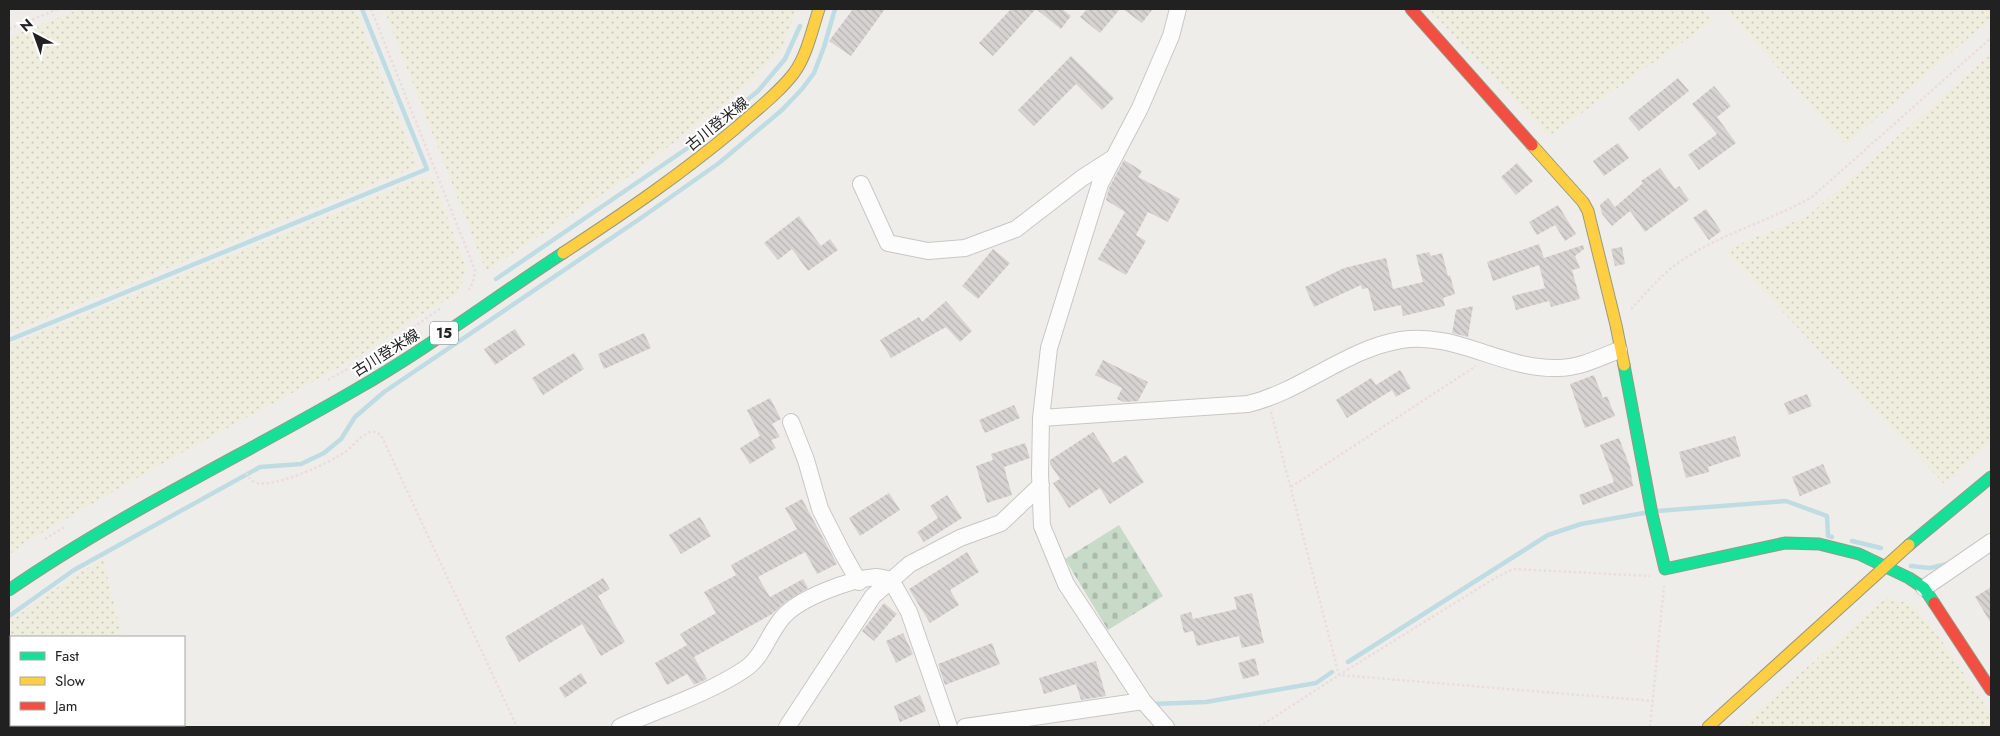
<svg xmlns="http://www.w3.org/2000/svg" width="2000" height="736" viewBox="0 0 2000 736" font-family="Jost,'Noto Sans JP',sans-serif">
<defs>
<pattern id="farmland-dots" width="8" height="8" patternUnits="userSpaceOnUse" patternTransform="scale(1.25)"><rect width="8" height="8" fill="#efeede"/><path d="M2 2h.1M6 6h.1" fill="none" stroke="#cdccbe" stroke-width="1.8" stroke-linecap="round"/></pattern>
<pattern id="cemetery-stones" width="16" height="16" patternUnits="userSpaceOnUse" patternTransform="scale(1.25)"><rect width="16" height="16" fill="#c8dac8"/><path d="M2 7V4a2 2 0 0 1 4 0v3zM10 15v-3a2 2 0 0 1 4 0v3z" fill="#acbbac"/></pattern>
<pattern id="building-back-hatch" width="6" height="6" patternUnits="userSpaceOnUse" patternTransform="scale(1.25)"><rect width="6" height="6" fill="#d6d3d1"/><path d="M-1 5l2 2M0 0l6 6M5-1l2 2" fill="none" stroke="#b7b5b3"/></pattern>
</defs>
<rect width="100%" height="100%" fill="#efedea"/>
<path fill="url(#farmland-dots)" d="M80 9H355L418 166 9 333V37Z
M384 9H797L781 50 749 84 636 172 486 271Z
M1429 9H1700L1714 20 1549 136Z
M1726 9H1991V18L1846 145Z
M1991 54V442L1944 484 1725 250 1808 216Z
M424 177 434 182 467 270 458 293 414 319 358 357 156 467 26 542 9 555V345Z
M103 558 122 637H11V725H143L144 727H9V622L43 597Z
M1886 598 1912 604 1935 631 1991 714V727H1739Z"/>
<path fill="url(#cemetery-stones)" d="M1119 525 1163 596 1108 630 1065 559Z"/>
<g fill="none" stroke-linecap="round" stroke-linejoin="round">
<path stroke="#bedce2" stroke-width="4.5" d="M496 279 692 145 758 91 785 59 800 26
M9 340 427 169 362 9
M1657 511 1786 501 1827 516 1828 536 1832 537
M1852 541 1881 548
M1911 566 1930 568 1947 564
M9 616 74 570 260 467 301 464 324 453 341 439 355 417 384 392 641 218 719 163 782 110 802 89 814 73 824 47 835 9
M1348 662 1548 535 1581 524 1644 513
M1152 704 1206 702 1316 683 1332 672"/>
</g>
<path fill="url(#building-back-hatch)" d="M853 9H885L851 56 829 41Z
M1011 9H1062L1071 16 1061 29 1036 9 993 56 979 43Z
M1087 9H1120L1100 33 1080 17Z
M1123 9H1153L1142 23Z
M1071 56 1114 98 1102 110 1076 84 1034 126 1018 110Z
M1678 78 1689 91 1639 131 1628 118Z
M1714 86 1731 106 1717 117 1736 143 1699 170 1688 155 1717 134 1692 104Z
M1618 143 1629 158 1604 176 1593 161Z
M1124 160 1142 171 1138 177 1180 199 1168 222 1148 212 1136 235 1146 241 1126 275 1098 259 1125 212 1106 200 1109 188Z
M1517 163 1533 181 1516 195 1501 177Z
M1660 168 1675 189 1679 186 1689 200 1645 232 1630 211 1612 226 1602 214 1600 205 1608 198 1615 207 1643 183 1641 181Z
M1558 205 1576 234 1565 241 1555 225 1537 235 1529 222Z
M1706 209 1721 231 1709 240 1693 218Z
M799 216 821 246 830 239 838 250 808 271 792 249 778 260 764 243Z
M1539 244 1544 258 1583 245 1584 249 1575 256 1580 268 1572 270 1580 299 1551 307 1549 301 1516 310 1512 296 1545 288 1539 265 1493 281 1487 262Z
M1622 247 1625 264 1615 266 1611 249Z
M993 249 1010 263 978 299 962 286Z
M1429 252 1431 256 1442 253 1448 276 1450 275 1455 294 1443 298 1445 306 1403 316 1401 305 1374 311 1368 288 1362 289 1361 285 1314 307 1305 287 1344 268 1386 258 1393 289 1423 282 1416 255Z
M946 301 972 331 960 342 946 327 891 358 880 340 919 317 922 322Z
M1473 306 1468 337 1452 333 1456 310Z
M515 329 525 345 495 365 484 349Z
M644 333 651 348 604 369 598 354Z
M574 353 584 369 543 395 532 378Z
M1103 360 1148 382 1138 401 1124 402 1117 399 1122 388 1095 375Z
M1400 370 1411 388 1396 397 1392 390 1347 418 1336 400 1371 378 1376 385Z
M1594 375 1603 398 1607 396 1615 416 1585 428 1570 384Z
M1807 394 1812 406 1789 415 1784 403Z
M770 398 781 419 772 424 780 437 771 440 776 448 750 464 740 448 760 436 747 410Z
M1014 405 1020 418 985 433 979 420Z
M1093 432 1113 463 1126 455 1144 482 1110 504 1100 488 1069 508 1053 483 1060 479 1050 464V460Z
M1735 436 1741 456 1708 467 1709 472 1686 478 1679 452Z
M1619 438 1630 467 1633 486 1583 505 1579 495 1614 482 1600 445Z
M1025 443 1030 458 1004 467 1012 495 987 503 976 466 993 460 991 454Z
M1823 464 1831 483 1800 496 1792 477Z
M889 493 900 510 860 536 849 518Z
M947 495 962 518 924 542 917 532 938 518 930 506Z
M802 499 837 564 817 574 805 552 758 577 770 597 803 579 808 588 785 602 772 614 694 657 707 679 694 685 687 674 667 685 655 663 687 645 680 634 716 613 704 592 736 575 731 565 797 529 785 508Z
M700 517 711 536 681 554 669 535Z
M967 552 979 572 950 590 959 605 930 623 909 589Z
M603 578 610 589 598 596 625 642 601 656 582 624 519 662 505 637Z
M1991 587V623L1975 597Z
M1252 593 1264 643 1242 648 1239 636 1197 646 1193 631 1184 633 1180 615 1191 612 1193 619 1237 609 1234 597Z
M884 603 897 614 874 641 862 631Z
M903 633 913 654 896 663 886 641Z
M992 643 1000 664 945 685 938 664Z
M1255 658 1259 675 1243 679 1238 663Z
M1096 661 1106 696 1081 700 1076 684 1044 694 1039 678Z
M581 673 587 683 565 698 559 688Z
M920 695 926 711 900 722 894 706Z"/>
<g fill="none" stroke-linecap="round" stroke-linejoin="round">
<defs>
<path id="street" d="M861 184 888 243 928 251 965 248 1016 229 1082 178 1113 158
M1041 418 1248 404C1302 391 1346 349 1401 340 1455 331 1504 370 1558 368 1579 368 1599 358 1619 350
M791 422 806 460 820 509 843 554 859 582
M1924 588 1991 542
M620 727C661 708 706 695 745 669 763 657 768 634 783 617 799 598 851 579 876 577 881 577 887 579 891 580L909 612 949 727
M787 727 873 596 910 564 960 538 1001 523 1041 485
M965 727 1143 701
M1166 727 1143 701 1066 584 1042 526 1040 474 1041 418 1049 348 1100 184 1140 108 1171 36 1178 9"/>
<path id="fast" d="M1624 365 1652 514 1665 569 1785 543 1819 544 1859 554 1909 578 1924 588 1934 603
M1909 545 1991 477
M9 590C119 514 240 457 355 390 427 349 494 298 563 253"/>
<path id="slow" d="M1532 145 1583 202 1588 211 1616 325 1624 365
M563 253C624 213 680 175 736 128 756 110 778 94 794 73 807 55 812 30 819 9
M1708 727 1909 545"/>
<path id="jam" d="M1411 9 1532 145
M1934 603 1991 690"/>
</defs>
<use href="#street" stroke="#c8c7c6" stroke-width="18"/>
<use href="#fast" stroke="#999982" stroke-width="13"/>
<use href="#slow" stroke="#999982" stroke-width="13"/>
<use href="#jam" stroke="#999982" stroke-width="13"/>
<path stroke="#ecdcdb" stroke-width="2.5" stroke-dasharray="2.5 2.5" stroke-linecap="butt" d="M371 9 475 270 473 282 469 290
M9 29 58 9
M1631 309C1648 291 1665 270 1687 257 1726 232 1772 220 1812 197L1991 38
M397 339 441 308
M328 380 349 368
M1271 412 1339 675 1653 701
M246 473C248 476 250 480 254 482 272 490 329 463 345 452 353 446 361 435 370 432 374 431 378 433 381 435L517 727
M1291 487 1476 366
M45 539 66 526
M1259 727 1339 675 1495 578 1513 569 1650 576
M1650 727 1664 586"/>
<use href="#street" stroke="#fdfcfc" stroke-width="16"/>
<use href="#fast" stroke="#16e098" stroke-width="11"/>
<use href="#slow" stroke="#ffcf43" stroke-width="11"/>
<use href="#jam" stroke="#f24e42" stroke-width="11"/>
</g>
<g text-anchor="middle" stroke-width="4" stroke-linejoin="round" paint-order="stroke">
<rect fill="#fff" stroke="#646464" stroke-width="1" x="430" y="321.5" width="28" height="23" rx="4"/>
<g font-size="14" font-weight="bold" fill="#212121">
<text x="444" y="338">15</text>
</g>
<g font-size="15" fill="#212121" stroke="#fff">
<text transform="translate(717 124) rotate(-39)" y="5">古川登米線</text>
<text transform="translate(386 353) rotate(-32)" y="5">古川登米線</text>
</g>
</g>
<rect width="2000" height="736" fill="none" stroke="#212121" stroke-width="20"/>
<rect x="10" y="636" width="175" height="90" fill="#ffffff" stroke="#a6a6a6"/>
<rect x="20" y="652" width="25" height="8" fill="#16e098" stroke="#a6a6a6"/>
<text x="55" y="661" font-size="15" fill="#212121">Fast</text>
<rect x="20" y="677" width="25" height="8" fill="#ffcf43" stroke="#a6a6a6"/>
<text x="55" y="686" font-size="15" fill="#212121">Slow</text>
<rect x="20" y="702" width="25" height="8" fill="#f24e42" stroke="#a6a6a6"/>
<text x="55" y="711" font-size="15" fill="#212121">Jam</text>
<g transform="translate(35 35) rotate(319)" stroke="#ffffff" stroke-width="4" paint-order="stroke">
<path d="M0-4L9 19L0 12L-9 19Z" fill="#212121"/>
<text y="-8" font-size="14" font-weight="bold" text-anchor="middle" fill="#212121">N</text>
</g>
</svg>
